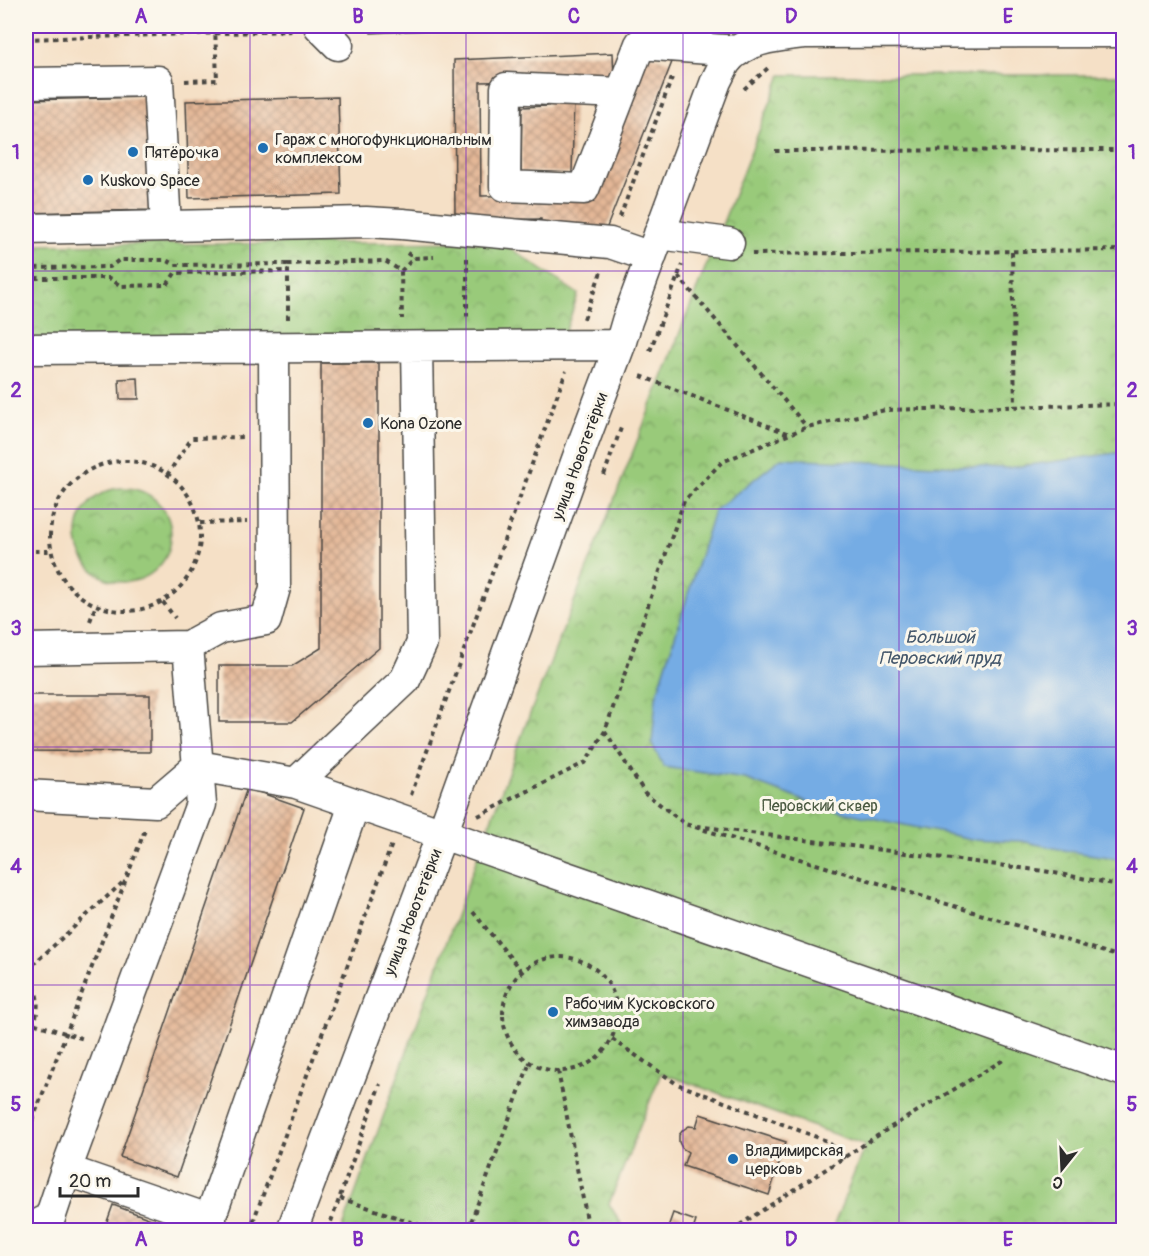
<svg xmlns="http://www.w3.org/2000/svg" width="1149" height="1256" viewBox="0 0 1149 1256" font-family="Pangolin,sans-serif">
<defs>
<pattern id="park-crowns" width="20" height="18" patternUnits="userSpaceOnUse" patternTransform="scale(1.5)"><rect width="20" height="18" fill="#99ca7a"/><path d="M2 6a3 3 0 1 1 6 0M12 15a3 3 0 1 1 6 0" fill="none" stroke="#7da464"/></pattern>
<pattern id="building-cross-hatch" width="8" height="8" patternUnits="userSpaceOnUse" patternTransform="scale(1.5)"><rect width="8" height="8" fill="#e4b797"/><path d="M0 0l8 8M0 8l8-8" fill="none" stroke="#b9957b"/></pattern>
</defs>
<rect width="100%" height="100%" fill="#fbf7ec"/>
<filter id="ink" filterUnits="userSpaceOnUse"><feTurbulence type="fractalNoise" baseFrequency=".0167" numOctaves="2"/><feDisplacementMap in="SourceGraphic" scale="12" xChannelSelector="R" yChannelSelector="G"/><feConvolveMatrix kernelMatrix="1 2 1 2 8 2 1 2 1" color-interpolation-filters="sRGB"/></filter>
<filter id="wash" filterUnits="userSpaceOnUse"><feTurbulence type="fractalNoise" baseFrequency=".008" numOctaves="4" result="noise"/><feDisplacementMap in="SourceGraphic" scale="24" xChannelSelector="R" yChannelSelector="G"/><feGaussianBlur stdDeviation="1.35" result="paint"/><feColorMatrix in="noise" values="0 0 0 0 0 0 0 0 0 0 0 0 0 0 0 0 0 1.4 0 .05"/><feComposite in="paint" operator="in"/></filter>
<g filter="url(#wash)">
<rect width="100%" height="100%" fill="#f5e0c6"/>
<path fill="url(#park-crowns)" stroke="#627a52" stroke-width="1.5" d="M781 75H1123V1230H832L865 1145 661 1073 609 1204 625 1230H342L524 729Z
M501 242 578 294 564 336 26 341V245Z
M77 535a47 47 0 1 1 94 0a47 47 0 1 1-94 0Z"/>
<path fill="#75ace4" stroke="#506c88" stroke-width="1.5" d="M1123 452V859L1073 852 1021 841 971 839 824 808 745 779 664 767 652 744 656 697 714 511 781 458 1007 468Z"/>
<g id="blocks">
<path fill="url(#building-cross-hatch)" d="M370 26H468V28L371 33Z
M613 53 614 79 480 82 481 196 541 195 590 201 645 54 672 62 605 232 541 221V219L455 220 454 60Z
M549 96 574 98 572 173 521 172 522 107 548 106Z
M149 97 152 210 26 213V100Z
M338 97 341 194 189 198 186 101Z
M321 363H379V648L292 722H219V666H292L321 648Z
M138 378 139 399H120L119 379Z
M26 695H150V752L26 751Z
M247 788 304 808 177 1177 120 1157Z
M700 1114 786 1142 769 1195 683 1166 688 1152 682 1148 679 1142V1135L683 1130 689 1126 696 1127Z
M113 1205 167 1225 165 1230H104Z
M673 1213 696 1221 693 1230H667Z"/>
</g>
</g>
<g filter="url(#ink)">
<use href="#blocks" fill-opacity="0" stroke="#494642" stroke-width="1.5"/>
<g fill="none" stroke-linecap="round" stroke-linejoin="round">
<defs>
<path id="minor" d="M319 26 338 45
M26 83 158 81 166 226
M621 93 506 88 505 186 584 189 640 44 738 51
M26 229 366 222 402 224 610 243 651 257
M659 234 729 243
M26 349 620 345
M26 649 188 646 221 628 266 620 275 588 274 348
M296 783 1124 1071
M26 795 156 802 198 766 296 783 405 680 422 643 417 347
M66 1170 201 804 188 646
M26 1230 50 1218 66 1170 211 1220
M206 1230 354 805
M292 1230 442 834 579 454 620 345 627 321 716 81C719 75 722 69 725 63 742 39 777 36 804 33L1124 32"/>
</defs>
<use href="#minor" stroke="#494642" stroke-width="33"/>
<path stroke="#494642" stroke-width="4" stroke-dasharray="4.5 4.5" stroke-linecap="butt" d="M26 39 293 31
M185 81 217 80 215 26
M744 89 768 68
M775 151 1124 150
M620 217 673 75
M1012 252 1015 407
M407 253 414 258 434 257
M752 254 1124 250
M467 258V319
M26 268 110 267 119 260H166L175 265 288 264
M401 271 414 258
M678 276 807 427
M26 278H109L121 286 167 285 175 273 288 271
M288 319V264L385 261 401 271 402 319
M584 319 602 269
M650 351 682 265
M641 376 789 434
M50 536a75 75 0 1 1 150 0a75 75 0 1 1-150 0Z
M167 475 192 438 246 437
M604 475 621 428
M200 523 247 522
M26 551H52
M163 602 175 618
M90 621 96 605
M605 731 645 793 685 824 1124 958
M411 795 566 371
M478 816 586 762 605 731 684 501 722 462 807 427 885 410 1124 404
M697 826 1044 871 1124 886
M473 912 522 972
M503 1014a57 57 0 1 1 114 0a57 57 0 1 1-114 0Z
M26 970C42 996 41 1014 26 1040
M26 971 122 883
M26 1021 84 1039
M612 1039 677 1084 827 1141 845 1158
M558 1071 589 1230
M26 1137 145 830
M340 1198 434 1230
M250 1230 392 844
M328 1230 380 1084
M468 1230 530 1062
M732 1230 891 1127 1005 1059
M1117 1230 1124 1225"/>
<use href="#minor" stroke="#fff" stroke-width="30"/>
</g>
</g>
<path fill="none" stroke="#7b2cbf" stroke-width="1.5" stroke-opacity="0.55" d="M250 26V1230M466 26V1230M683 26V1230M899 26V1230M26 271H1124M26 509H1124M26 747H1124M26 985H1124"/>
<g fill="#1f6fb2" stroke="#fbf7ec" stroke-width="2">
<circle cx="263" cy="148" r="6"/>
<circle cx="133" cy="152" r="6"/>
<circle cx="88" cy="180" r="6"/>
<circle cx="368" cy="423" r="6"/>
<circle cx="553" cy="1012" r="6"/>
<circle cx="733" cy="1159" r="6"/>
</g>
<g text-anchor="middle" stroke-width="6" stroke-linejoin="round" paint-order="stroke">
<g font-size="16" fill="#2b2b2b" stroke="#fbf7ec" text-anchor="start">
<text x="275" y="145">Гараж с многофункциональным<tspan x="275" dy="18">комплексом</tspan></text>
<text x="145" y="158">Пятёрочка</text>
<text x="100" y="186">Kuskovo Space</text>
<text x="380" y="429">Kona Ozone</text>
<text x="565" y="1009">Рабочим Кусковского<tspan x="565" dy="18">химзавода</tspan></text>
<text x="745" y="1156">Владимирская<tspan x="745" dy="18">церковь</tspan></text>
</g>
<g font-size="16" fill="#2b2b2b" stroke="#fbf7ec">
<text transform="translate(579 456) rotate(-70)" y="6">улица Новотетёрки</text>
<text transform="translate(412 912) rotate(-69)" y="6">улица Новотетёрки</text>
</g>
<g font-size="16" fill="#4c5b43" stroke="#fbf7ec">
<text x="820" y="811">Перовский сквер</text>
</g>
<g font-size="18" font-style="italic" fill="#45586c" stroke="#fbf7ec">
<text x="940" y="643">Большой<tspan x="940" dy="21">Перовский пруд</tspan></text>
</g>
</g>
<rect width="1149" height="1256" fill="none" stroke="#fbf7ec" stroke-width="66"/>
<g transform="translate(1062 1169) rotate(198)" stroke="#fbf7ec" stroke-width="4.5" paint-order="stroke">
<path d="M0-4.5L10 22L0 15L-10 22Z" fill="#2b2b2b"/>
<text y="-9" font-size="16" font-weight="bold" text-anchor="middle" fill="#2b2b2b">С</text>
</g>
<path d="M60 1187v9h78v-9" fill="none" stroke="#2b2b2b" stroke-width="3"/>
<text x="69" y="1187" font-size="18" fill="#2b2b2b" stroke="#fbf7ec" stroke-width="4.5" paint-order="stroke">20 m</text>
<rect x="33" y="33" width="1083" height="1190" fill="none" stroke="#7b2cbf" stroke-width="2"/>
<g font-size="20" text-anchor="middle" font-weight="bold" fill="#7b2cbf">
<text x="141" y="23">A</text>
<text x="358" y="23">B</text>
<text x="574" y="23">C</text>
<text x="791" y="23">D</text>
<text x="1008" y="23">E</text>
<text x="16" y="159">1</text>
<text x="1132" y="159">1</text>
<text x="16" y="397">2</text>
<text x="1132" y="397">2</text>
<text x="16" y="635">3</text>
<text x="1132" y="635">3</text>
<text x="16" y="873">4</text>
<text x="1132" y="873">4</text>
<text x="16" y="1111">5</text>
<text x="1132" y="1111">5</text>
<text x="141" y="1246">A</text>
<text x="358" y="1246">B</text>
<text x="574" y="1246">C</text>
<text x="791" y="1246">D</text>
<text x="1008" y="1246">E</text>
</g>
</svg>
